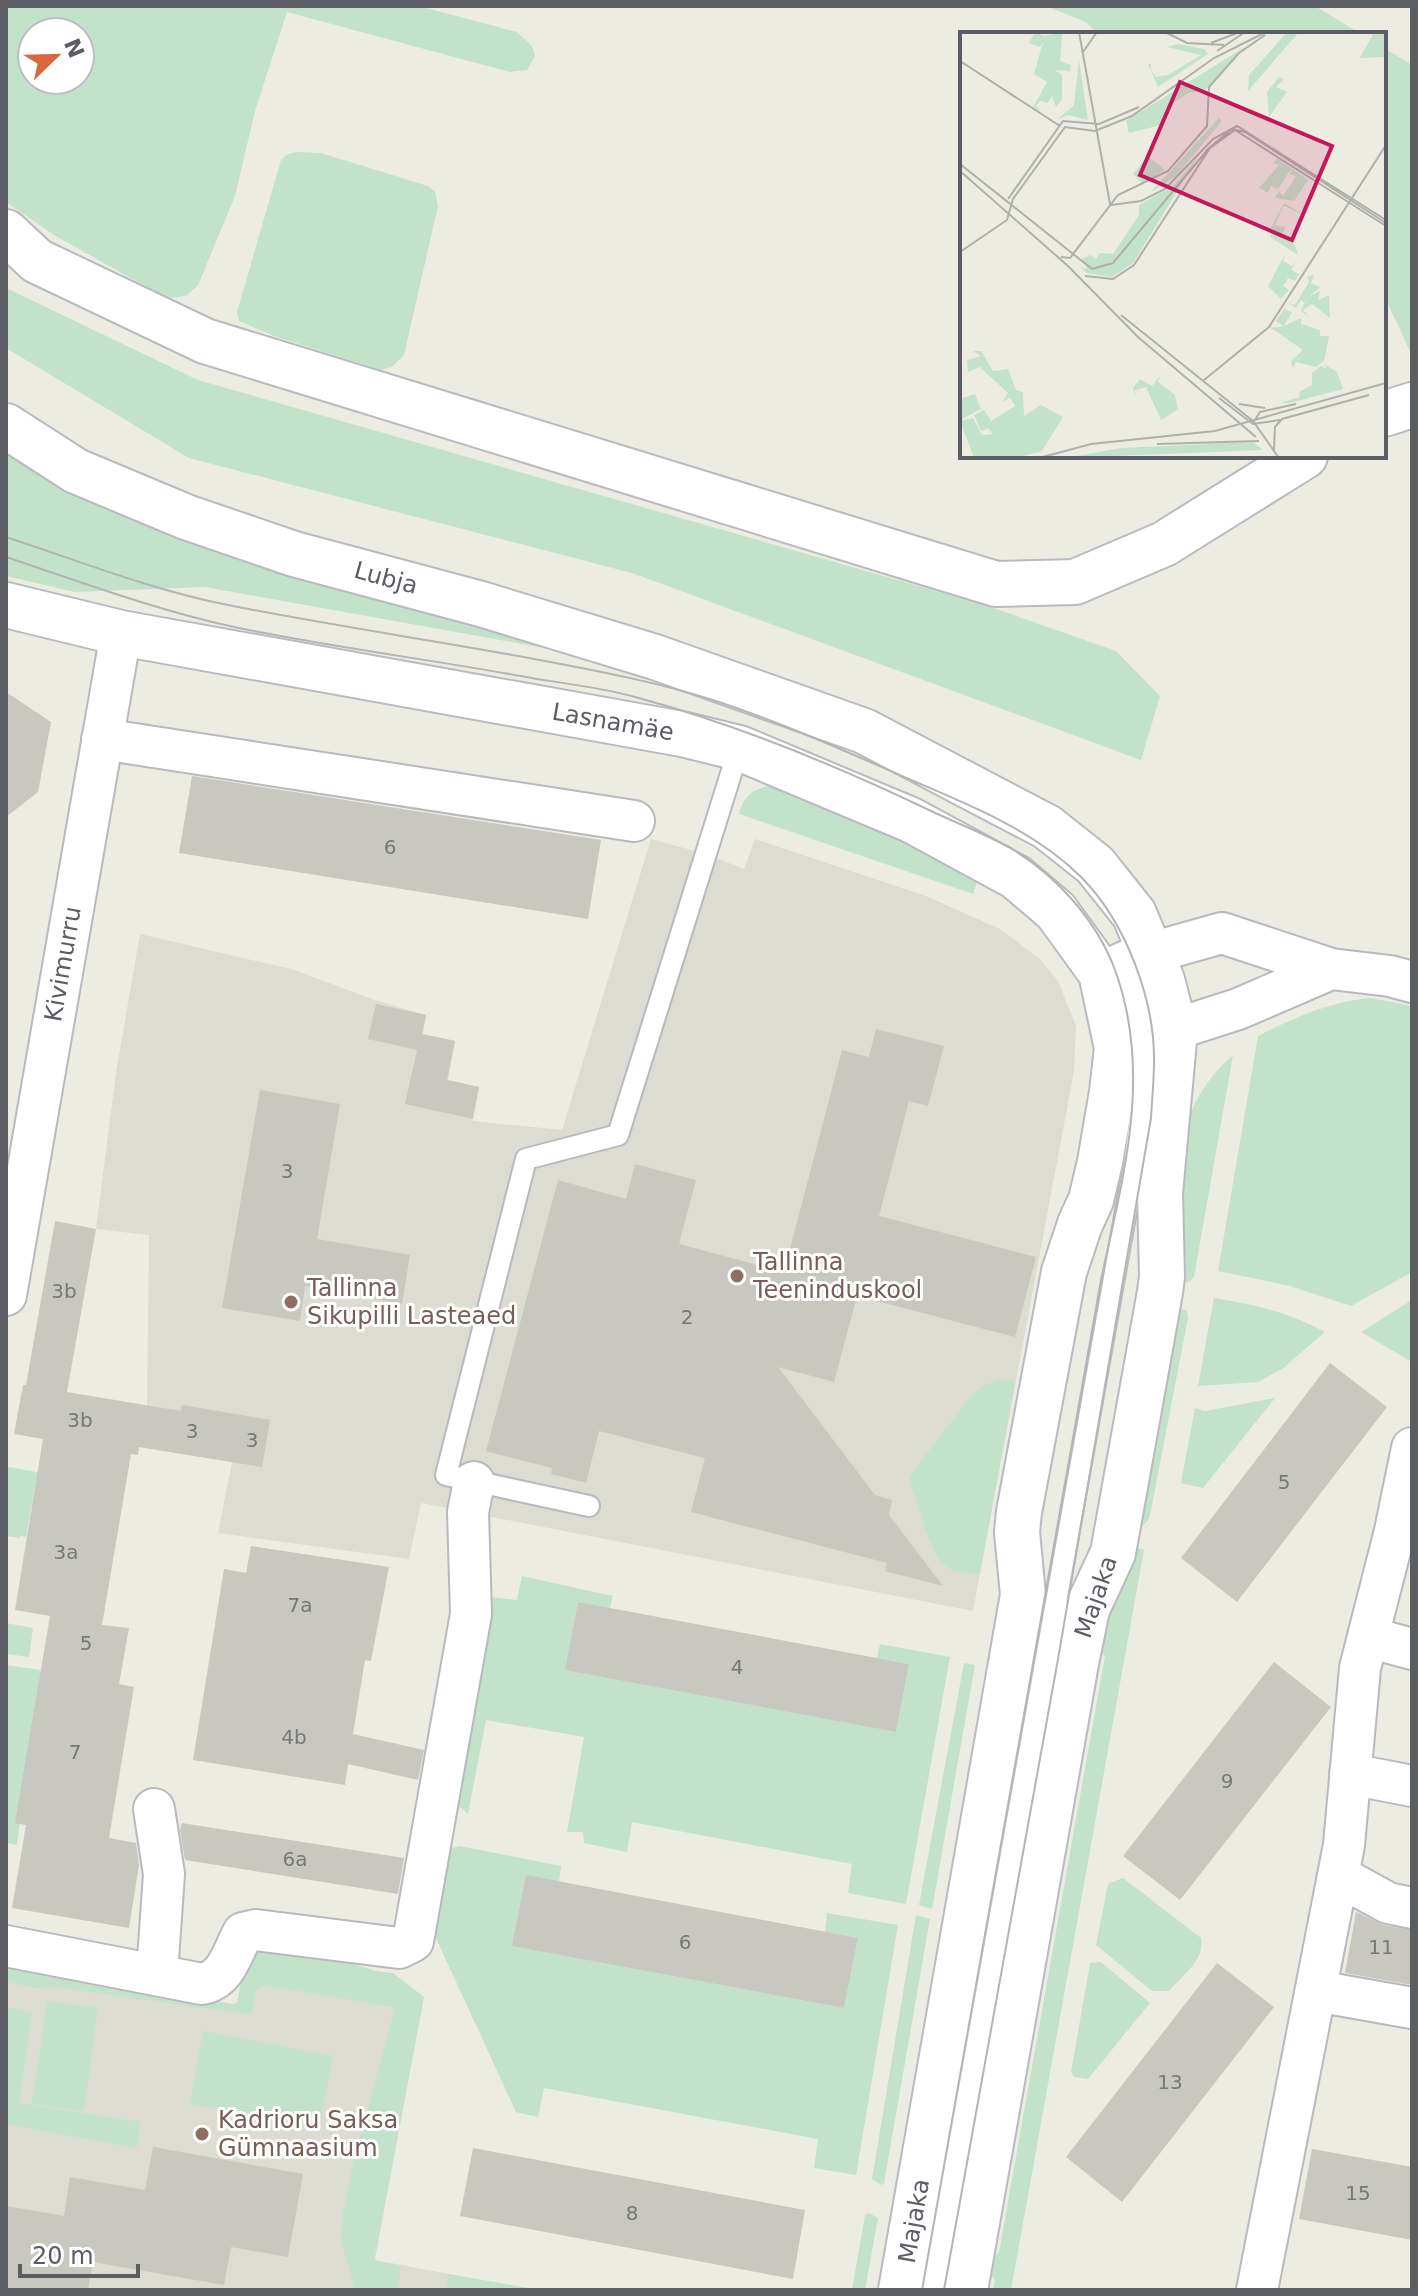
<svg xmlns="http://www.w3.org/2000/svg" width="1418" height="2296" viewBox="0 0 1418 2296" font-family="'DejaVu Sans',sans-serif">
<rect width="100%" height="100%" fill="#edece3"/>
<path fill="#dcdcd2" d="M651 839 706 854 744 869 755 839 926 896 1000 929 1041 960 1058 981 1076 1026 1074 1071 973 1611 421 1503 409 1559 218 1533 232 1462 139 1447 147 1406 149 1235 96 1229 116 1073 140 934 291 969 378 1001 426 1015 423 1034 455 1041 448 1080 479 1087 472 1121 562 1130Z
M6 1963 251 2008 255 1983 421 2013 375 2260 534 2290H6Z"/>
<path fill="#c2e2c9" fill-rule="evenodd" d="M6 6H419L517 32 532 46 535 56 527 70 510 72 287 12 255 111 235 196 198 285 186 296 170 298 152 290 54 235 6 202ZM32 32H80V80H32Z
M1046 6H1315L1361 34H1098L1086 22Z
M1384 48 1412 65V356L1384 295Z
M296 152 321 153 428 186 435 192 438 206 404 355 392 367 381 370 274 336 239 321 237 312 281 160 286 155Z
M6 288 198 380 985 605 1116 651 1160 696 1141 760 632 573 189 458 6 348Z
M6 451 572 653 205 587 75 592 6 576Z
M772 785 980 872 973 894 739 814C744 795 753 789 772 785Z
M1371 998 1412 1006V1272L1351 1306 1290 1286 1218 1271 1258 1036C1293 1018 1332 1001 1371 998Z
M1233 1055 1194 1277 1189 1282H1174L1183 1134C1193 1102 1207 1078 1233 1055Z
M1214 1298C1256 1305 1288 1312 1325 1332L1282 1369 1258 1382 1198 1386Z
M1412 1300V1362L1361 1332Z
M1170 1306 1187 1311 1188 1318 1151 1510 1148 1521 1143 1525 1133 1522Z
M1001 1379 1015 1381 980 1574C971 1573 956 1573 948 1568 931 1558 917 1500 909 1481L910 1475 972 1395 983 1386Z
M1275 1398 1203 1488 1181 1483 1195 1408 1205 1411Z
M9 1467 42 1473 36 1481 26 1537 20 1536V1538L6 1536V1468Z
M1128 1545 1144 1550 1011 2290H993L995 2280 982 2264 999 2252 1105 1656 1091 1640Z
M522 1576 613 1596 610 1608 578 1602 566 1670 896 1732 909 1664 877 1658 880 1644 950 1657 906 1904 848 1893 852 1864 632 1822 627 1852 584 1843 583 1832H567L584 1737 486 1720 468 1814 451 1800 490 1597 517 1600Z
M6 1623 33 1628 29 1657 6 1654Z
M964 1663 975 1665 932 1909 919 1905Z
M6 1665 41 1670 17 1845 6 1843Z
M460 1846 561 1866 559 1882 526 1876 513 1946 844 2008 858 1938 825 1932 827 1913 898 1925 856 2175 814 2168 818 2139 544 2088 538 2117 516 2112 429 1923 441 1851Z
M1123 1878 1201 1938C1205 1960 1183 1975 1169 1991H1152L1096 1945 1108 1884Z
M916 1915 930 1919 884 2183 881 2185 872 2179Z
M261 1949 326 1956 376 1971 393 1973 424 1997 375 2254V2261L401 2266 397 2290H355L341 2240 343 2213 353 2164 395 2008 263 1985 256 1990 252 2011 249 2014 55 1987 37 1988 6 1982V1963L232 2004 237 2003C242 1980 241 1963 261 1949Z
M1101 1962 1150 2003 1088 2079 1074 2077 1071 2072 1090 1963Z
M47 2001 98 2008 84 2111 32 2104Z
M6 2007 32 2012 19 2103 140 2122 137 2148 6 2124Z
M203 2031 333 2056 319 2128 190 2104Z
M869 2213 878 2218 865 2290H852L865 2215Z
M449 2274 534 2289 446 2290Z"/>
<path fill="#c8c7c0" d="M6 692 51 722 38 792 6 817Z
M192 776 601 840 588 919 179 853Z
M376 1004 426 1015 422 1034 455 1041 447 1080 479 1087 473 1119 405 1104 417 1050 368 1039Z
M876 1029 944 1046 928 1106 909 1101 879 1216 1036 1257 1015 1337 857 1296 834 1382 778 1367 875 1495 892 1500 889 1515 943 1586 885 1571 887 1563 691 1512 705 1458 599 1431 586 1483 551 1474 552 1468 486 1451 558 1180 626 1199 635 1164 696 1180 679 1244 784 1272 842 1050 869 1057Z
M260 1090 340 1104 317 1239 410 1255 402 1304 305 1286 300 1321 222 1308Z
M55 1221 96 1229 67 1392 181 1411 182 1405 270 1420 262 1467 139 1447 138 1455 131 1454 102 1625 129 1628 119 1684 134 1687 109 1838 136 1843 139 1865 129 1928 12 1908 26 1825 15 1823 50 1616 15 1610 43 1439 14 1434 23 1385H26Z
M1330 1363 1387 1407 1237 1602 1181 1558Z
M251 1546 389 1567 371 1661 365 1660 353 1734 424 1750 418 1780 348 1764 345 1785 193 1760 224 1569 246 1573Z
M578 1602 909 1664 896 1732 565 1670Z
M1274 1662 1331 1707 1180 1900 1123 1856Z
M182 1823 404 1858 398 1894 185 1860 180 1830Z
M526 1875 858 1938 844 2008 512 1946Z
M1356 1912 1383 1925 1412 1930V1985L1345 1973Z
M1217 1963 1274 2007 1122 2202 1066 2157Z
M153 2147 303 2174 288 2257 231 2247 224 2285 93 2262 88 2290H6V2206L64 2216 70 2177 145 2190Z
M473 2148 805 2210 793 2279 460 2216Z
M1312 2149 1412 2167V2240L1299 2219Z"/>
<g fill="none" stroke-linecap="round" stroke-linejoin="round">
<defs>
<path id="lane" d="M589 1506 446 1475 526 1159 618 1135 739 748
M933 2290 1134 1166 1145 1078 1141 1023 1124 961"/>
<path id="street" d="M102 739 634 821
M1101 973 1133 958 1222 933 1331 969 1390 976 1412 982
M1117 1048 1238 1009 1331 969
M6 1295 121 633
M1368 1637 1412 1649
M1350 1774 1412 1786
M154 1809 164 1874 157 1974
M1339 1876 1388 1903 1412 1908
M6 1946 202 1984C227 1979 232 1953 243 1933L256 1930 399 1948 413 1941 471 1614 468 1512 474 1482
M1316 1991 1412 2008
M1257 2290 1344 1845 1360 1668 1395 1531 1412 1448"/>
<path id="secondary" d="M6 232 37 261 205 341 996 584 1075 582 1164 544 1305 456
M1384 414 1412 405
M6 426 76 471 186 517 294 554 481 604 655 657 864 731 1047 827 1095 865 1134 914 1162 980 1175 1030 1160 1193 1162 1277 1160 1292 1113 1553 1087 1609 1076 1663 965 2290
M6 605 121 633 682 734 739 748 911 820 1016 877 1056 911 1101 973 1117 1048 1112 1092 1100 1162 1091 1200 1080 1224 1064 1272 1019 1512 1017 1532 1023 1595 901 2290"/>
</defs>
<use href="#lane" stroke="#b8b9be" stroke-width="24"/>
<use href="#street" stroke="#b8b9be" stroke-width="44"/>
<use href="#secondary" stroke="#b9bac0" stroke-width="48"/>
<use href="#lane" stroke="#fff" stroke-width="20"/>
<use href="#street" stroke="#fff" stroke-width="40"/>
<use href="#secondary" stroke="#fff" stroke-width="44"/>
<path stroke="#b3b4b4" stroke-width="2" d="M6 537C79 561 152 590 228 605 333 626 440 641 545 661 603 672 661 683 716 701 782 723 848 752 911 780 970 805 1035 831 1081 877 1125 921 1155 999 1154 1062 1154 1081 1152 1099 1151 1118L1058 1659 944 2290
M6 557C81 582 156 610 234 627 334 648 436 660 537 679 569 684 603 688 635 697 736 724 835 765 929 810 956 823 986 834 1012 849 1057 876 1097 921 1115 970 1153 1074 1123 1177 1101 1280L922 2290"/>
</g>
<g fill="#8d6e63" stroke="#fff" stroke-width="3">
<circle cx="737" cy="1276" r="8"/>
<circle cx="291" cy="1302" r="8"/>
<circle cx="202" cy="2134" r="8"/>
</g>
<g text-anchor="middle" stroke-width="6" stroke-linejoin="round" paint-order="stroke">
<g font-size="20" fill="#76787a">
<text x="390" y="854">6</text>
<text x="287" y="1178">3</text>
<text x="64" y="1298">3b</text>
<text x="687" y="1324">2</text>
<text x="80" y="1427">3b</text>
<text x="192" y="1438">3</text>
<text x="252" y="1447">3</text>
<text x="1284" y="1489">5</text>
<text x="66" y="1559">3a</text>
<text x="300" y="1612">7a</text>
<text x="86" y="1650">5</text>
<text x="737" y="1674">4</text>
<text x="294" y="1744">4b</text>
<text x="75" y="1759">7</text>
<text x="1227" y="1788">9</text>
<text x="295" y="1866">6a</text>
<text x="685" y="1949">6</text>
<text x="1381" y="1954">11</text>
<text x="1170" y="2089">13</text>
<text x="1358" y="2200">15</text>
<text x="632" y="2220">8</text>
</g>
<g font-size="24" fill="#5b5d63" stroke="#fff">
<text transform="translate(386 578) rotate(15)" y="8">Lubja</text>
<text transform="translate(613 722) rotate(10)" y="8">Lasnamäe</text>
<text transform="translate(63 964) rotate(-80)" y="8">Kivimurru</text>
<text transform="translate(1096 1597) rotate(-71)" y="8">Majaka</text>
<text transform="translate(914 2221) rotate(-80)" y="8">Majaka</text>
</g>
<g font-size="24" fill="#785e54" stroke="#fff" text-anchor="start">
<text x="753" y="1270">Tallinna<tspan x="753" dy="28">Teeninduskool</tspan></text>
<text x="307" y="1296">Tallinna<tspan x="307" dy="28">Sikupilli Lasteaed</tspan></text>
<text x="218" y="2128">Kadrioru Saksa<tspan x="218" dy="28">Gümnaasium</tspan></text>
</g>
</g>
<g transform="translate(960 32)">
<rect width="426" height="426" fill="#edece3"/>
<path d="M75 0 84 4 102 0 100 29 111 33 110 39 95 38 102 43V67L96 75 92 64 88 71 80 69 76 74 82 80 73 75 87 50 74 42 83 10 80 15 69 11ZM327 0H339L288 59 289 43ZM414 0H426V25L400 26ZM219 12 244 17 248 22 198 55 188 32 204 28 191 31V38L196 45 208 43 241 23 207 15ZM285 15 243 60H230L212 72 201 93 169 101 166 89ZM119 28 128 88 108 83 98 87 114 73ZM319 45 324 47 316 55 327 60 309 85 307 60ZM259 86 262 89 216 144 190 161ZM199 110 189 125 205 138 183 152 173 142ZM239 124 173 231 152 245 127 241 120 235 127 237 122 227 130 223 136 227 140 221 153 222 179 183V173L213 154ZM317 126 348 148 334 169 315 166 319 159 323 164 336 144 330 142 331 137 318 157 311 154 308 160 313 163 299 156 319 133 313 131ZM324 171 344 183 324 174 319 182 320 183 315 193 326 195 321 203 335 213 338 223 310 205 313 196 307 203ZM325 222 323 229 332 234 337 229 331 238 339 242 335 249 328 246 323 254 329 258 321 267 308 254ZM354 243 351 251 360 255 350 264 360 259 358 268 369 263 370 286 352 272 343 278 349 285 341 279 345 271 341 268 336 276 329 271 335 273 349 250 347 245ZM324 277 332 280 324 294 341 286V292L360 298V304H369L364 329 356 335 336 330 333 336 331 329 343 318 311 296 323 294 316 289ZM13 319H21L33 339 48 337 56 358 63 360 64 384 81 373 103 385 82 419 55 426H14L0 389 13 386 23 405 20 422 23 403 33 402 28 396 21 399 14 383 24 378 31 389 55 374 50 366 42 370 48 361 20 335 8 340 7 328 21 324ZM364 332 377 340 383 357 330 371H320L340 365 339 360 352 353V341L361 334 367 337ZM200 344 198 350 215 363 218 377 201 388 186 355 175 358 176 364 173 356 180 347 192 354ZM15 362 21 377 0 388V367ZM293 410 303 418 105 426 161 416Z" fill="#c2e2c9"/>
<path fill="none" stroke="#afafac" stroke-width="2" d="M119 0 150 172M205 0 227 11 264 13M251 11 277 1M257 19 285 0M123 20 137 0M0 29 100 94M0 132 132 237 153 231 249 116 272 97 285 100 426 191M0 139 108 234 178 305 296 405M48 167 103 89 139 92 179 75M151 173 181 169 205 157 253 107 277 94 426 188M0 220 47 188 53 167 105 95 135 99 172 84 254 26 306 0M101 225 110 226 158 163 208 139 247 94 249 55 279 21 305 3M125 244 153 247 174 233 250 116 275 98 426 194M161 283 293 389M244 348 309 295 426 113M259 366 293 392 320 388M279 372 305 376M293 389 319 426M293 391 300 380 336 372M197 412 299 409M314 418 315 395 322 387 409 363M79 426 131 412 255 399 426 351"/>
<path fill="#c2185b" fill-opacity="0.15" stroke="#c2185b" stroke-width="4" d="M220 50 372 114 332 208 180 143Z"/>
<rect width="426" height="426" fill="none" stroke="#5b5d63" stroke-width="4"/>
</g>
<rect width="1418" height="2296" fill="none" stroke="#5b5d63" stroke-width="16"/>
<g transform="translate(56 56) rotate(67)"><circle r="38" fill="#ffffff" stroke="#bdbec1" stroke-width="2"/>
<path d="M0-6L14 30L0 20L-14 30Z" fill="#d9693d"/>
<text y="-12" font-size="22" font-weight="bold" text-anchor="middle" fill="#5b5d63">N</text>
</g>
<path d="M20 2264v12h118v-12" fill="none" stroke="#5b5d63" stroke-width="4"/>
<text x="32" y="2264" font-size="24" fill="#5b5d63" stroke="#ffffff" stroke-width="6" paint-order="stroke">20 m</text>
</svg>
